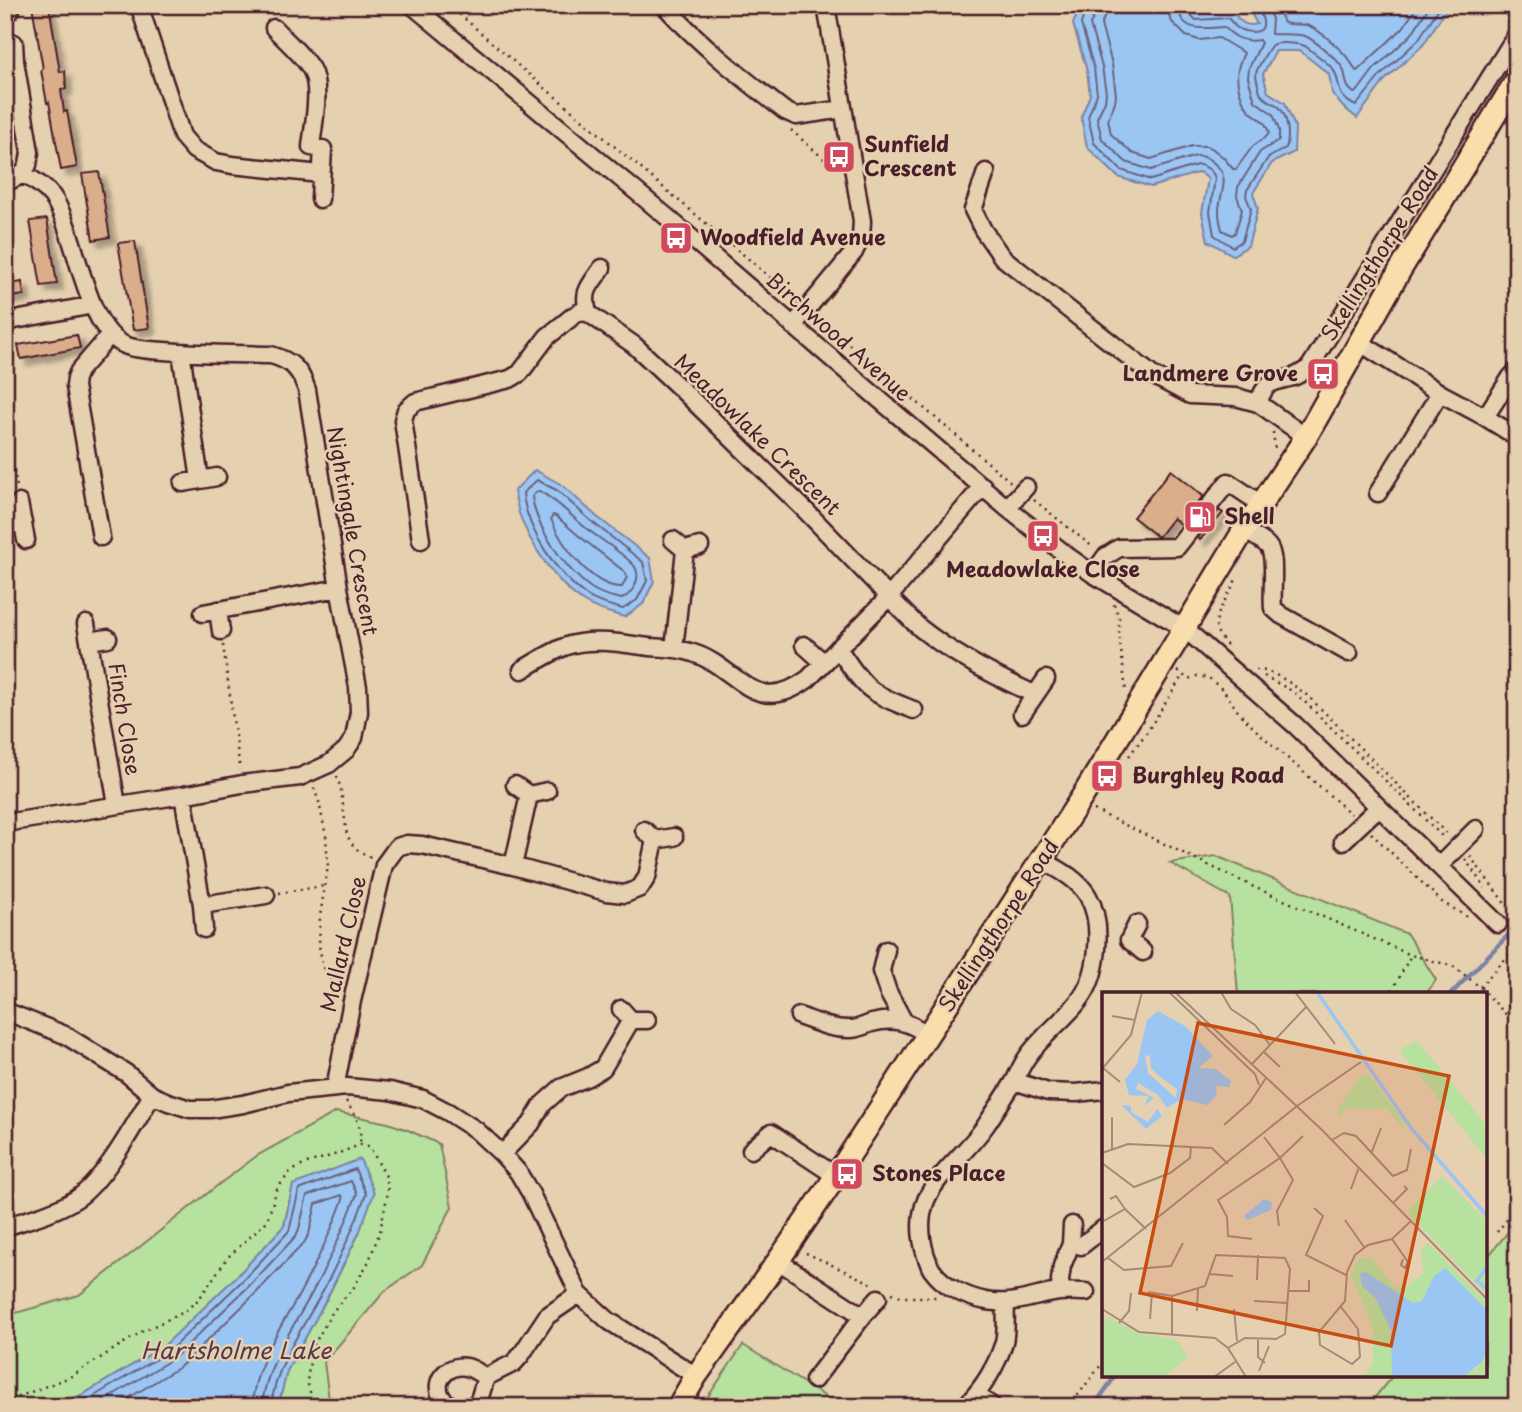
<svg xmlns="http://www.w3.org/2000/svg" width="1522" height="1412" viewBox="0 0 1522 1412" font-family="'Playpen Sans',sans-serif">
<defs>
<filter id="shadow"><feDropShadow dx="6" dy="6" stdDeviation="2" flood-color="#0004"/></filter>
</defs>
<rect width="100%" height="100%" fill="#e5d0af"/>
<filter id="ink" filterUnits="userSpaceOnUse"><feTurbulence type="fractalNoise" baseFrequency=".0143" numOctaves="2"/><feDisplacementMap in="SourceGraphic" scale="14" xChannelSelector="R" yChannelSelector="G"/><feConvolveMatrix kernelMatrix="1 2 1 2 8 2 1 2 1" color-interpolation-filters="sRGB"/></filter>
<g filter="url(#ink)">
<path fill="#b7e19e" stroke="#808064" stroke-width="2" d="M1216 856 1407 934 1436 980 1426 994H1238L1230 897 1170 863Z
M336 1112 388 1123 408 1130 439 1144 452 1207 422 1265 385 1291 324 1362 330 1407H278L287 1371 327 1298 359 1233 293 1185 284 1226 238 1275 164 1346 82 1395 47 1407H5V1316L79 1295 218 1185 258 1155Z
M1517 1221V1398L1510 1407H1367L1393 1375H1485V1260Z
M743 1345 842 1407H701Z"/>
<path fill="#9bc6f4" stroke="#7b83a4" stroke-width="2" d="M1083 5H1192L1199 13 1232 11C1239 20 1245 28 1257 24L1253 17 1250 5H1449L1423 45 1385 80 1357 118 1342 106 1332 93 1329 74 1300 51H1276L1263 74 1268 92 1285 103 1295 127 1294 152 1272 163 1253 193 1258 208 1248 246 1233 255 1208 241 1202 213 1208 179 1200 172 1151 187 1118 177 1087 147 1081 117 1090 95 1087 71 1073 24 1079 10Z
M535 470 562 485 596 516 650 558 654 581 643 604 625 617C611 613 596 610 584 602 557 585 529 543 519 513 517 506 516 499 514 491Z
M360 1159 374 1193 359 1233 327 1298 287 1371 278 1407H47L82 1395 164 1346 238 1275 284 1226 293 1185Z"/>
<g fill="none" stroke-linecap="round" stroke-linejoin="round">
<path stroke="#6a627b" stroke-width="2" d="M1087 5 1081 24 1094 69 1097 94 1088 117 1094 143 1121 170 1151 180 1197 165C1204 164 1213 171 1215 178L1210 212 1214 235 1233 247 1242 241 1251 209 1246 196 1247 190 1268 158 1286 148C1290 137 1288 116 1279 107 1274 102 1265 101 1261 94 1259 90 1256 78 1256 73 1257 69 1269 47 1272 45 1278 41 1299 44 1305 46 1314 53 1325 60 1332 68 1343 81 1332 95 1356 106L1380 76 1418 40 1441 5
M1096 5 1095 13 1090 25 1102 67 1106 93 1105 101 1097 118 1102 139 1126 162 1151 170 1196 156C1205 156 1210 159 1216 165 1232 179 1218 196 1219 213 1219 219 1221 225 1222 230L1232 235 1235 233 1242 210 1237 196 1238 187 1260 152 1279 140V130L1273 114 1255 101 1248 78 1249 68 1261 43 1259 40C1244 43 1234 37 1224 27 1204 28 1180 34 1178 5
M1107 5 1106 13 1101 25 1112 64 1116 95 1115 102 1108 119 1111 134 1132 153 1151 159 1192 146H1206L1213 149 1224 158 1233 169H1236L1253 146 1267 136 1269 133C1265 119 1261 121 1251 112 1241 103 1235 81 1238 69 1239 63 1242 58 1244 53L1219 38 1199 40 1186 36 1172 22 1169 15 1168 5
M1187 5 1188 12 1196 20 1228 18C1231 21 1233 24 1236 27 1243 32 1265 37 1263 22 1263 17 1258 10 1257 5
M1266 5 1272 19 1271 34C1282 35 1295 33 1305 36 1313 39 1340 61 1343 69 1348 80 1343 85 1354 93L1357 92 1374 69 1411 35 1430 5
M1277 5 1284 23C1291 25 1299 24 1306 25 1320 29 1350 56 1355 70L1357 71 1403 28 1418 5
M537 480 558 491 591 521 643 562 647 581 637 600 623 609C611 606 597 603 587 596 557 575 526 529 523 493Z
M539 491C558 501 571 516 587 529 597 537 630 558 635 567 642 579 632 594 622 599 611 597 600 594 591 588 565 569 536 528 532 497L536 492Z
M553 515 556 516 579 536 625 572 627 577 622 587C592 588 561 544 551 519Z
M69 1407 86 1401 169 1351 243 1280 289 1231 299 1190 355 1169 366 1194C353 1230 337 1265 319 1298 300 1332 275 1367 271 1407
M93 1407 174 1358 249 1286 296 1236 299 1229 307 1196 351 1181 357 1194C344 1228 329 1261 312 1293 293 1328 265 1366 262 1407
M114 1407 181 1366 256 1293 304 1243 309 1234 316 1204 342 1195 343 1199C332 1231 316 1263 300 1293 281 1327 253 1367 252 1407"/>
<path stroke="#7b83a4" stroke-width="4.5" d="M1451 994 1517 926
M1093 1407 1116 1375"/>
</g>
<path fill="#daae8b" stroke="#4a1f2b" stroke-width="2" filter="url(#shadow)" d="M32 5H49L60 72 65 71 66 89 61 90 64 112 67 111 77 167 61 170 49 102 47 103 41 70 43 69Z
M99 172 110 237 93 240 82 174Z
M47 219 57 284 41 286 30 221Z
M135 241 149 328 133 330 118 243Z
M22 282 24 295 5 298V285Z
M77 335 80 348 21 359 18 345Z
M1171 470 1203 496 1181 524 1173 518 1158 537 1133 517Z
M1219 510 1223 513 1200 540 1198 538Z"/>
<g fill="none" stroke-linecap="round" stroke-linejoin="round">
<defs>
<path id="minor" d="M10 5 11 10
M139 5 182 136 194 150 216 162 232 165 321 174
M412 5 667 217 880 400 1007 508 1069 557 1093 574 1185 629 1296 726 1498 924
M664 5C698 43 745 80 785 111L796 116 843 109
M274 28C285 40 303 55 311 69 322 88 313 126 311 147L323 149 320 199
M14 43 15 61 30 152 28 165 23 174
M986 172 973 210 983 230 1002 257 1152 375 1190 395 1236 397 1258 403 1306 437
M5 183 23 174C34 180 44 186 52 196 78 232 84 331 127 346 139 350 152 350 164 351 200 354 236 354 271 355 292 361 300 369 307 390L339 588 358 687 359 712 354 738 346 750 329 764 300 777 242 784 183 795 5 823
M588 313C582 290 590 286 602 268
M5 322 93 305
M793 326 854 252 861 237 862 221 826 5
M1359 342 1440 393 1485 417 1517 437
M181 352 200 480
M1258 403C1267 379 1272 383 1293 377 1299 375 1304 371 1309 368L1517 34
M1485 417 1511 377 1517 371
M183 483 217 477
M983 486 889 597C899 607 909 618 920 628 955 656 994 676 1034 694
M1378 493 1440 393
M19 503 26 540
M1007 508 1026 487
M5 526 23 522
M1244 530C1251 535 1262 539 1268 546 1277 556 1271 593 1273 608L1281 615 1349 653
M101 537 75 386 76 378 79 371 110 335
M421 540 403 420 406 410 415 402 510 379 520 373 547 337 573 316 580 312 588 313 634 345 680 388 804 509 889 597 808 679C754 719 738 667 693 653 680 648 664 648 650 647 625 644 589 637 564 647 550 653 535 662 522 670
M673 540 685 550 700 546
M1093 574 1105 557 1119 548 1177 547 1228 482 1261 504
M218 610 221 631
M203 613 339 588
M86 624 117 805
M89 641 108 638
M804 645 823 662
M838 648C847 661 856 677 869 688 881 698 899 704 914 710
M674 649 685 550
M1022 714 1046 679
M515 785 529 795 547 791
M183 795 202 905 266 895
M644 830 655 840 674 837
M1343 841 1379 807
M1042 860C1058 869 1078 879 1088 896 1104 924 1099 977 1078 1002 1063 1021 1042 1036 1028 1056 1022 1064 1019 1072 1015 1080 1006 1095 996 1110 986 1125 954 1171 905 1189 926 1256 928 1260 929 1266 932 1270 944 1287 966 1297 986 1301 1013 1306 1034 1295 1059 1292 1068 1291 1077 1292 1086 1292
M513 866 529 795
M1439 866 1476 829
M202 905 204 929
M1137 924 1129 940 1143 952
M886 950 881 971 888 992 904 1022
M621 1009 631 1020H647
M5 1011 65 1035 126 1073 152 1095 168 1102 190 1109H210L243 1104 288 1093 347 1087 390 1091 423 1099 448 1112 476 1130 502 1154 518 1172 531 1194 579 1294 609 1321 696 1376
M799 1016C816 1022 832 1030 851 1029 858 1029 865 1025 872 1023 894 1017 910 1022 928 1035
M1014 1081 1048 1092 1076 1093 1104 1090
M335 1088 352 1001 384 865 397 847 407 844 422 845 513 866 606 892 625 894 640 888 647 877 655 840
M751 1150 771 1133 836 1176
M502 1154 531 1124 543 1104 561 1088 588 1077 603 1068 631 1020
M5 1227C29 1219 54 1213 76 1199 103 1182 135 1124 152 1095
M1081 1246 1104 1228
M778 1261 863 1316 878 1298
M1061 1292 1060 1280 1062 1266 1071 1244 1072 1225
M814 1380 863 1316
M977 1395 993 1407
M451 1407C447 1403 442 1399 440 1394 434 1378 450 1364 466 1367 473 1368 480 1374 486 1377
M472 1407 479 1400 486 1377 514 1363 521 1355 547 1316 579 1294
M964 1407C982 1390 997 1366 1004 1342 1007 1330 1005 1316 1006 1303"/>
<path id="major" d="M678 1407 696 1376 778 1261 836 1176 1084 794 1244 530 1306 437 1399 272 1517 79"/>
</defs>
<use href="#minor" stroke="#4a1f2b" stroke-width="21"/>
<use href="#major" stroke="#4a1f2b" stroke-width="26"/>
<path stroke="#4a1f2b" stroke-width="2.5" stroke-dasharray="2 5" stroke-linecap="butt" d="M449 5 520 67 796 299
M791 130 838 171
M817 317 1012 483
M5 422 17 487
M1273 432 1275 449
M1034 500 1094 548
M1116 566 1126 576
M1114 604 1119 618V633L1126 691
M223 645 240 770
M1227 645C1223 640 1216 633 1216 626 1215 613 1231 592 1236 579
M1256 670C1273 669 1298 688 1310 698L1450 837
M1178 671 1188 679 1197 676 1209 678 1224 691 1239 713 1259 733 1351 814
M1264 676 1292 691 1305 702 1445 839
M1129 756 1147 732 1183 675
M337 776 341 790 347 835 352 844 359 851 372 858
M314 788 319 802 326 836 328 866 320 916 319 946 324 971 339 990
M1094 810 1256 888 1411 955 1453 966 1480 987 1517 1026
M1371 833 1442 902 1469 918
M1470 856 1506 905
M1465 859 1485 888
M279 893 324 886
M1480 987 1517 946
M1386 994 1393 989 1411 955
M346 1101C356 1117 362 1124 360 1145
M1497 1232 1517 1207
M806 1253 873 1284
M892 1293 903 1297H937
M5 1402 70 1377 143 1331 182 1313 199 1299 227 1258 267 1221 277 1189 290 1172 307 1163 334 1155 360 1145 369 1146 387 1178 388 1192 380 1231 369 1261 354 1287 333 1311 312 1348 307 1381 314 1407
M1069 1407 1104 1361"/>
<use href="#minor" stroke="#e5d0af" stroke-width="16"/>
<use href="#major" stroke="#f9deab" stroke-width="21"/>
</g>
</g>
<defs>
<symbol id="bus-square" viewBox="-11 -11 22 22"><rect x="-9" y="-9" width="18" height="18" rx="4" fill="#d1495b" stroke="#e5d0af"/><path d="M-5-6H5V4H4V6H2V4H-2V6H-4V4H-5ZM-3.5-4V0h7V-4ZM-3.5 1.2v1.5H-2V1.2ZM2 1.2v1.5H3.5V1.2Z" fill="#fff"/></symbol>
<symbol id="fuel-square" viewBox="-11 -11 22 22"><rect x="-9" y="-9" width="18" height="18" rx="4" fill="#d1495b" stroke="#e5d0af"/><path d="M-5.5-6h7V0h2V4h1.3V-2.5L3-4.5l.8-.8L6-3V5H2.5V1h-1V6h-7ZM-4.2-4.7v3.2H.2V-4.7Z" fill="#fff"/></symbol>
</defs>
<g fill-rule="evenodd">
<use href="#bus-square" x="820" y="138" width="38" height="38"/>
<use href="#bus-square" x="657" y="219" width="38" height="38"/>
<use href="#bus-square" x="1304" y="355" width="38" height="38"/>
<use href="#fuel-square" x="1181" y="498" width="38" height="38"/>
<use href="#bus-square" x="1024" y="517" width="38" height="38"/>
<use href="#bus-square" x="1088" y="757" width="38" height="38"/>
<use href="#bus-square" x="828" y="1155" width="38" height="38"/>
</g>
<g text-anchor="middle" stroke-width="5" stroke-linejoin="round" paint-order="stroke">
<g font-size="21" font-weight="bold" fill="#4a1f2b" stroke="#e5d0af" text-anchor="start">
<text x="864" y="152">Sunfield<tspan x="864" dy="24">Crescent</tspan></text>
<text x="700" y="245">Woodfield Avenue</text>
<text x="1298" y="381" text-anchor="end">Landmere Grove</text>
<text x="1224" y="524">Shell</text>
<text x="1043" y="577" text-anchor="middle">Meadowlake Close</text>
<text x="1132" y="783">Burghley Road</text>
<text x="872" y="1181">Stones Place</text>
</g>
<g font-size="21" fill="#4a1f2b" stroke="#e5d0af">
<text transform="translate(1380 254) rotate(-58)" y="7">Skellingthorpe Road</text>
<text transform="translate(838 337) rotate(41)" y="7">Birchwood Avenue</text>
<text transform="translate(757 435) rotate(44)" y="7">Meadowlake Crescent</text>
<text transform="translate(352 531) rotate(80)" y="7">Nightingale Crescent</text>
<text transform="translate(124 719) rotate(81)" y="7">Finch Close</text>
<text transform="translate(999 926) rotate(-57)" y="7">Skellingthorpe Road</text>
<text transform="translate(344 944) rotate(-77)" y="7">Mallard Close</text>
</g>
<g font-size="23" font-style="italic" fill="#563849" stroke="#e5d0af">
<text x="236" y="1359">Hartsholme Lake</text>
</g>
</g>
<g transform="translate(1102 992)">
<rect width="385" height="385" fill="#e5d0af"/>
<path d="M315 49 385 134V167L297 58ZM267 83 302 130V137L285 117 244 116 236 126V117L257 86ZM340 184 385 229V303L305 220ZM326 251 385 310V318L343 276 332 284 320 309 311 311 267 297 284 323 292 359 290 385H261L271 371V336L249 283 252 275 258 266H270L292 295 304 296 322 281 319 258ZM7 325 35 341 75 348 85 363 83 368 61 385H0V332ZM385 359V385H361L363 380 375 377Z" fill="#b7e19e"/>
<path d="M56 19 83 34 111 64 96 76 114 77 129 89 127 95 114 94 115 103 105 113 79 107 65 116 56 103 36 91 34 97 52 106 42 114 47 104 27 103 23 88 35 72 45 28ZM43 63 48 64 49 76 57 84 75 97 74 106 46 81ZM19 113 29 114V120L46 130 55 117 60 124 44 137ZM162 207 170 210 169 218 145 228 142 224ZM343 276 385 318V359L380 370 361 385H290L289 339 274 307 260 294 258 281 264 280 311 311 320 309 332 284Z" fill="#9bc6f4" fill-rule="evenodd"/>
<path fill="none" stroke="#9bc6f4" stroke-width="3.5" d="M215 0 309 136 385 224M385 275 375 289 385 297"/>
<path fill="none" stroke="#a7897a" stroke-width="2" d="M67 0 153 82 157 93M73 0 220 138 385 307M119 0 129 17 153 33 168 53M193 0 233 52M10 24 33 28M162 60 178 75M150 72 205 14M1 76 18 90M0 77 29 43 40 0M10 125V157M122 133 148 110 164 86M162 145 178 166 201 144M230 148 242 141 254 144 291 184 305 178 309 157M0 161 26 152 110 156 126 172M269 162 279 136M0 171 32 195 68 181 88 166 89 155M249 197 257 175M8 207 14 204 23 217M292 210 305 197 302 194M212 216 221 224 204 263 244 283M243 228 262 255M0 230 23 217 44 237M150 247 126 244 125 225 116 208 178 166 191 188 175 219 177 234M290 247 306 270 303 276 299 273 301 267M6 266 22 278 69 274 81 251M0 270 195 114 259 70M108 282 131 284M155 288 156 263M186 299H207V288M46 300 70 304M152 309 186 311M239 315 256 337 258 365 250 372 218 353 217 340 243 309 245 280 253 263 266 253 290 247 309 229M0 317 37 340 113 346 126 356 144 385M132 317 135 349M95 319 96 297M48 327 50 301M17 331 27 319 29 301M70 343V304L103 294 114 263 183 266 188 277 183 342 174 347 143 346 126 356M156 346V365L163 371M157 379 167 354M112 385 133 370"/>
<path fill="#c84d12" fill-opacity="0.15" stroke="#c84d12" stroke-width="3.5" d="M96 31 347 84 289 354 38 301Z"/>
<rect width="385" height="385" fill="none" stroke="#4a1f2b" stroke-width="3.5"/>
</g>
<rect width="1522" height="1412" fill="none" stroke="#e5d0af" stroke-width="28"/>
<rect x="14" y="14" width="1494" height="1384" fill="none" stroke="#4a1f2b" stroke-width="2.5" filter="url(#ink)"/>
</svg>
